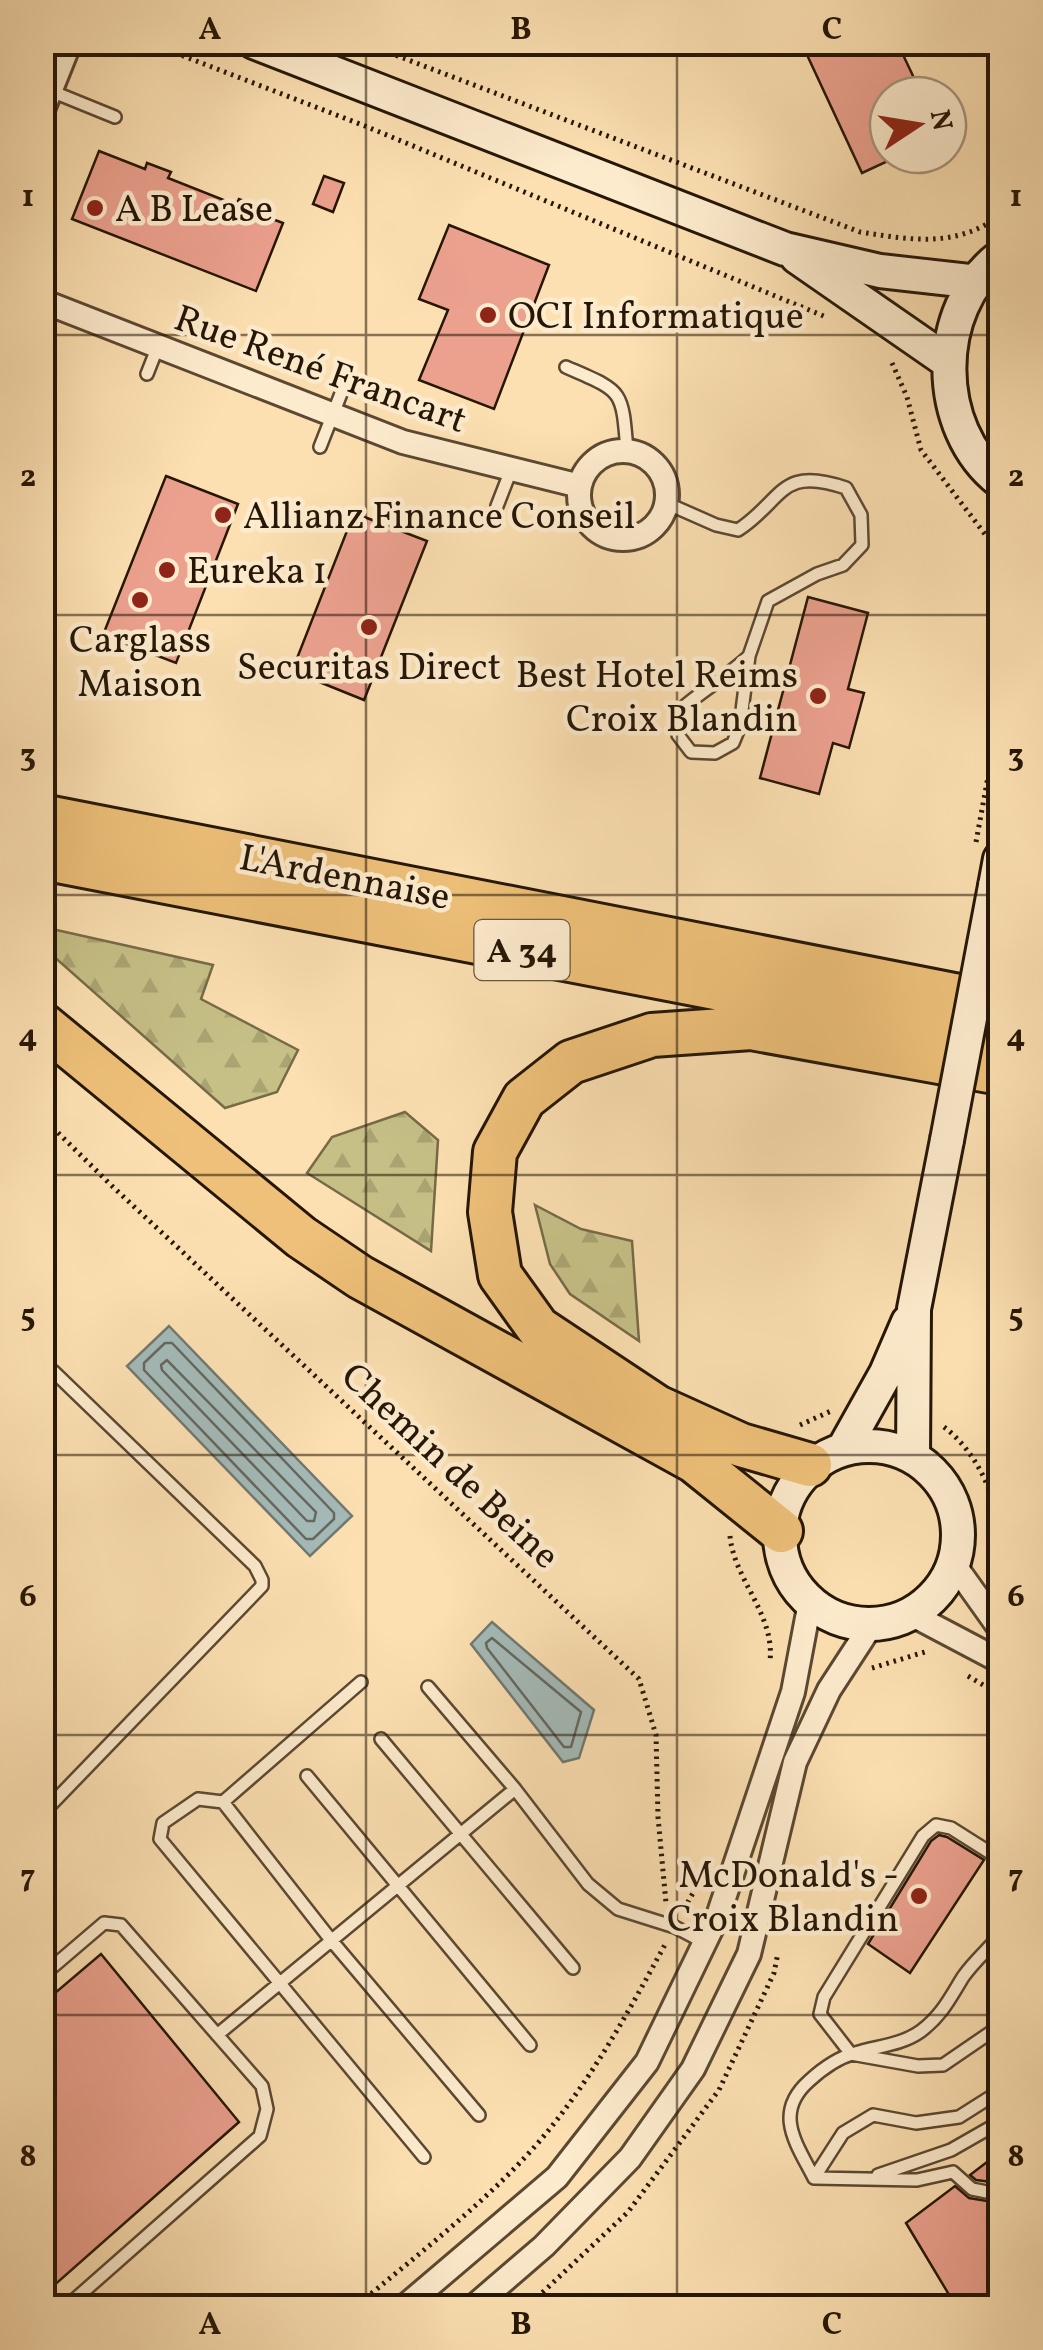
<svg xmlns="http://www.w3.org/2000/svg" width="1043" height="2350" viewBox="0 0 1043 2350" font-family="Vollkorn,serif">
<defs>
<pattern id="forest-firs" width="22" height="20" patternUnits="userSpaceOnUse" patternTransform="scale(2.5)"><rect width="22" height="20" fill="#c6c087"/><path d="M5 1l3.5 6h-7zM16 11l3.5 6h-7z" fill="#aaa473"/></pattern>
</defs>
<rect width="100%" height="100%" fill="#fce0b2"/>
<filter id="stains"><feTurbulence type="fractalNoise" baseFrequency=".002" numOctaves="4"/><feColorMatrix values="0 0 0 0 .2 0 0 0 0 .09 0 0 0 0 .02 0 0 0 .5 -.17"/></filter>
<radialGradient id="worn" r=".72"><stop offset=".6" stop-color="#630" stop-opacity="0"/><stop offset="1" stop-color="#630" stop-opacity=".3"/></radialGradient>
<path fill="url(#forest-firs)" stroke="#766b47" stroke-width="2.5" d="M43 927 213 965 201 999 298 1050 277 1092 225 1108 43 947Z
M405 1112 438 1140 431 1251 307 1173 332 1137Z
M535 1205 581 1229 632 1241 639 1341 570 1294 550 1264Z"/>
<path fill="#a4bab8" stroke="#717871" stroke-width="2.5" d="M169 1326 352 1516 310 1556 127 1366Z
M492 1622 594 1710 579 1758 563 1762 471 1644Z"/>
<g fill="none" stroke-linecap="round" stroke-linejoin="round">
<path stroke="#646860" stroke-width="2.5" d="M165 1343H172L334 1513V1519L313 1539H306L144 1370V1363Z
M167 1360 316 1512 314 1521H307L162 1370 161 1365Z
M492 1638 581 1712 571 1747H564L487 1648 486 1643Z"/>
</g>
<path fill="#eca18f" stroke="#251607" stroke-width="2.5" d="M801 42H897L922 95H888V161L862 173Z
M99 151 145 169 147 163 171 172 168 178 236 205 239 199 261 208 259 214 283 223 256 291 72 219Z
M324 176 344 183 333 212 313 204Z
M449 225 549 265 494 409 419 380 448 310 419 299Z
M166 476 238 504 176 663 103 635Z
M354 513 427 541 364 700 292 671Z
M808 597 868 613 848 689 864 693 849 748 833 743 819 794 760 778Z
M939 1835 947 1837 984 1860 910 1973 868 1944 931 1841Z
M101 1954 239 2122 42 2296V2004Z
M1000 2152V2183L976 2180 970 2175Z
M955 2186 969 2198 1000 2203V2308H957L906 2223Z"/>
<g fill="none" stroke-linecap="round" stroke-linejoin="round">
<defs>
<path id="lane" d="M51 91 115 117
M566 367C623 392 622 388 627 451
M147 374 158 346
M320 447 342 391
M666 503 716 525 738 530C784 500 779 465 846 488L861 515 862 545 843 565 817 574 768 601 749 656 740 726 733 743 715 753 691 752 678 735 679 711C701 691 727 677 749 656
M497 506 511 470
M42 1376 53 1371 255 1566 262 1580V1586L42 1814
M428 1687 515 1789
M381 1739 573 1968
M307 1776 530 2045
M223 1802 361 1682
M1000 1859 951 1828 936 1825 923 1836 824 1997 820 2014 851 2054 918 2066 943 2065 1000 2026
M42 1976 104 1923 121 1925 262 2086 267 2109 260 2136 65 2308
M217 2035 515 1789 588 1884 618 1909 675 1927 705 1943
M424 2157 160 1839 163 1823 198 1799 223 1802 331 1940 479 2115
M878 2175 951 2150 1000 2122
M814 2178C796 2143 773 2113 809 2081 822 2069 837 2058 855 2053 877 2046 902 2045 921 2031 942 2015 950 1998 963 1977 972 1964 984 1953 994 1942L1000 1941
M814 2178 843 2133 873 2115 916 2123 959 2117 1000 2091
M814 2178 917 2180 953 2172 972 2189 997 2194 1000 2192"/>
<path id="street" d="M42 112 70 42
M42 301 403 442 580 486
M579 495a44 44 0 1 1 88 0a44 44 0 1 1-88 0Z
M953 1563 1000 1629
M909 1613 1000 1661
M403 2308 557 2177 647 2062 719 1913 793 1692 810 1602
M472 2308 544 2246 630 2158 693 2069 749 1954 795 1762 829 1690 872 1624"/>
<path id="secondary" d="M254 42 785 249 880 271 978 282
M797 257 947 361
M1000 257C932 309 933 429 1000 481
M995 886 1000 859
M780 1535a89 89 0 1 1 178 0a89 89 0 1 1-178 0Z
M844 1448 886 1373 908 1322
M913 1457 914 1309 947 1140"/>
<path id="highway" d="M42 816 1000 1004
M42 858 1000 1043
M42 1024 301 1237 360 1277 694 1461 781 1531
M810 1465 741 1445 657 1407 538 1328 500 1275 490 1212 495 1152 524 1099 571 1062 652 1035 751 1028 1000 1073"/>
</defs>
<use href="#lane" stroke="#5b4832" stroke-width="16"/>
<use href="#street" stroke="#5b4832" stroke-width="28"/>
<use href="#secondary" stroke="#251607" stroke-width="38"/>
<use href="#highway" stroke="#251607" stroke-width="48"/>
<path stroke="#251607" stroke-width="5" stroke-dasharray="2.5 5" stroke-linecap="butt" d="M147 42 365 126 826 317
M361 42 860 232C912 240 954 248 1000 216
M892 363 907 397 921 450 1000 554
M976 842 1000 712
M42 1117 112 1186 639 1679 656 1735 658 1817 666 1903
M800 1425 831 1411
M944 1427C987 1460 1009 1525 996 1578
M730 1536C734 1580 775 1614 770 1661
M872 1668 928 1651
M968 1676 1000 1695
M684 1909 703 1875
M354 2308C418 2254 496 2195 548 2131 596 2072 631 2007 667 1941
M526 2308 628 2212 719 2090 774 1973 778 1953"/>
<use href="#lane" stroke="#fdebcd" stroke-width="11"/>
<use href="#street" stroke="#fdebcd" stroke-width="22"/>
<use href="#secondary" stroke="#fdebcd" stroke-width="32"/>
<use href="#highway" stroke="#eec079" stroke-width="42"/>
<defs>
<path id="secondary-bridge" d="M947 1140 995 886"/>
</defs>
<use href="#secondary-bridge" stroke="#251607" stroke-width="38" stroke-linecap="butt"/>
<use href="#secondary-bridge" stroke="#fdebcd" stroke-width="32"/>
</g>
<path fill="none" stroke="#251607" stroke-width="2.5" stroke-opacity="0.55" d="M366 42V2308M677 42V2308M42 335H1000M42 615H1000M42 895H1000M42 1175H1000M42 1455H1000M42 1735H1000M42 2015H1000"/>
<g fill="#8f2418" stroke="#fdebcd" stroke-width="4">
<circle cx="95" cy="208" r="10"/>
<circle cx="488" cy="315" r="10"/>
<circle cx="223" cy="515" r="10"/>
<circle cx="167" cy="570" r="10"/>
<circle cx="140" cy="600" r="10"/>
<circle cx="369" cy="627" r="10"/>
<circle cx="818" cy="696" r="10"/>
<circle cx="919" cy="1896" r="10"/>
</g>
<g text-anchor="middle" stroke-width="9" stroke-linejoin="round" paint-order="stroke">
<rect fill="#fdebcd" stroke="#665642" stroke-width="2.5" x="474.5" y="920" width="95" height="60" rx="8"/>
<g font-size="35" font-weight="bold" fill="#251607">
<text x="522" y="962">A 34</text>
</g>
<g font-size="38" fill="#251607" stroke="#fdebcd" text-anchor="start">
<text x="115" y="221">A B Lease</text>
<text x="508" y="328">OCI Informatique</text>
<text x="243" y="528">Allianz Finance Conseil</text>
<text x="187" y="583">Eureka 1</text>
<text x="140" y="652" text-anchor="middle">Carglass<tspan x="140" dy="44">Maison</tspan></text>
<text x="369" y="679" text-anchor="middle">Securitas Direct</text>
<text x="798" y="687" text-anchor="end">Best Hotel Reims<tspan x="798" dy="44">Croix Blandin</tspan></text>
<text x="899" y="1887" text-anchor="end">McDonald's -<tspan x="899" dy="44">Croix Blandin</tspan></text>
</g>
<g font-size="38" fill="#251607" stroke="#fdebcd">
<text transform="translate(321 368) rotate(20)" y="13">Rue René Francart</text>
<text transform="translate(345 876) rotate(11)" y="13">L'Ardennaise</text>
<text transform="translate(451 1465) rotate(43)" y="13">Chemin de Beine</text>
</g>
</g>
<rect width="1043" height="2350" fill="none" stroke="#fce0b2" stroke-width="110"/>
<g transform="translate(918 125) rotate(78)"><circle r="48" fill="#fdebcd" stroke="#a7967e" stroke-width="2.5"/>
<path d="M0-8L18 38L0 25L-18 38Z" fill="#8f2418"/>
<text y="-15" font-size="28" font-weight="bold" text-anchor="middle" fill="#251607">N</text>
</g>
<rect x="55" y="55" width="933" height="2240" fill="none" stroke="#251607" stroke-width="4"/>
<g font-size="32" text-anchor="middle" font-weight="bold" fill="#251607">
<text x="210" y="39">A</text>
<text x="521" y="39">B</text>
<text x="832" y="39">C</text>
<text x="28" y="206">1</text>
<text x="1016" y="206">1</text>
<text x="28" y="486">2</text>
<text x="1016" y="486">2</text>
<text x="28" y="766">3</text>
<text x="1016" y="766">3</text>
<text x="28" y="1046">4</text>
<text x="1016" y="1046">4</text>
<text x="28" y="1326">5</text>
<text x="1016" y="1326">5</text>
<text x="28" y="1606">6</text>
<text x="1016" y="1606">6</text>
<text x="28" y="1886">7</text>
<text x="1016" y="1886">7</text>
<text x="28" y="2166">8</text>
<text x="1016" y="2166">8</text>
<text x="210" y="2334">A</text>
<text x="521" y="2334">B</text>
<text x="832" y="2334">C</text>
</g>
<rect width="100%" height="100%" filter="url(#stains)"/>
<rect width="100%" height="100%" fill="url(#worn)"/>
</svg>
